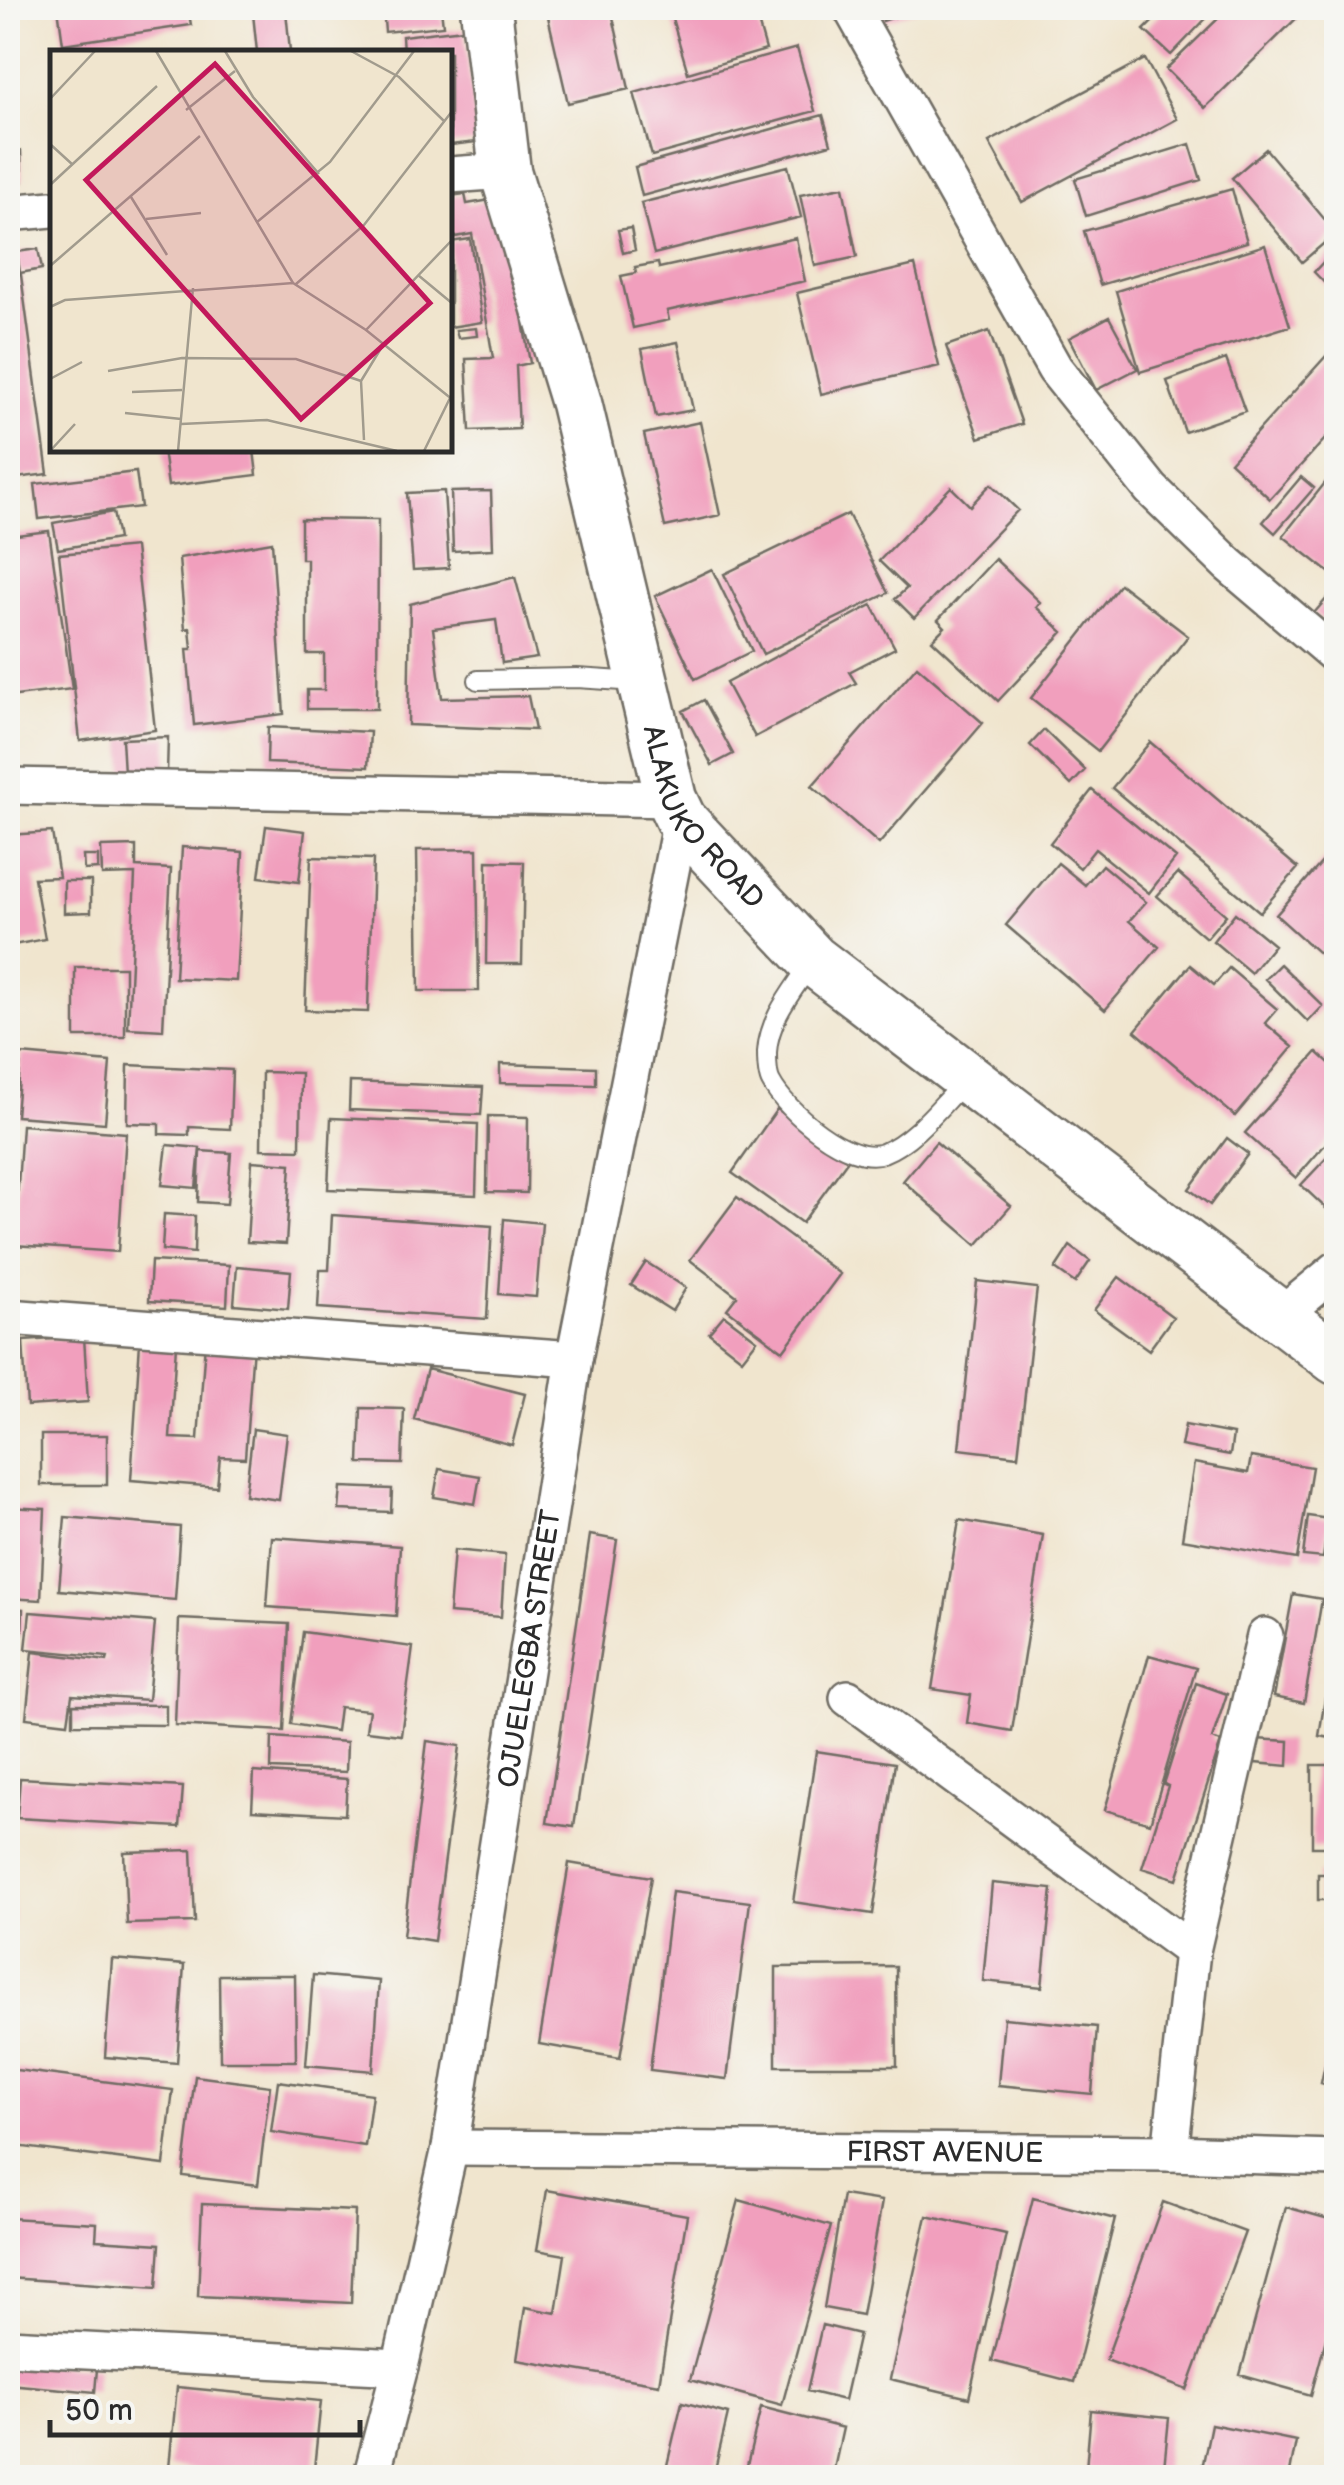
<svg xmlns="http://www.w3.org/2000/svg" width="1344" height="2485" viewBox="0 0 1344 2485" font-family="'Balsamiq Sans',sans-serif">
<rect width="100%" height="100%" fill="#f6f6f2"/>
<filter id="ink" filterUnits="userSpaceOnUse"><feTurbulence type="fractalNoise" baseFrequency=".01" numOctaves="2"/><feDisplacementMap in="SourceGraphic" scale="20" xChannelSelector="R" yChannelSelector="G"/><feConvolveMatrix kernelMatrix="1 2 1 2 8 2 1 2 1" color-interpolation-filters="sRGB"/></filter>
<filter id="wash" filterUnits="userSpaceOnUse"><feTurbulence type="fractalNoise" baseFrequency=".0048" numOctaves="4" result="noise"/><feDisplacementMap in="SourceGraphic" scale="40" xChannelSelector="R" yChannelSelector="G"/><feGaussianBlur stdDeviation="2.25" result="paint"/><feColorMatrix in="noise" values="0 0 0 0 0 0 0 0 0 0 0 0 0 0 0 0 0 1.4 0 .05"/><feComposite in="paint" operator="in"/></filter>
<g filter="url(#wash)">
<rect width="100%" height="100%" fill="#f0e5ce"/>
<g id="blocks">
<path fill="#f19fbd" d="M58 8H188L191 25 63 44Z
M383 8H441L443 26 385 32Z
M546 8H611L629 89 568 103Z
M669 8H754L766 50 688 73Z
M879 8H922L883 21Z
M1166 8H1216L1171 55 1144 30Z
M1229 8H1307L1205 108 1166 69Z
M286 11 290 51 257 52 253 14Z
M464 29 477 142 450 145V52H403L402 36Z
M797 48 815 111 652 156 634 93Z
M1145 59 1177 119 1022 202 989 142Z
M823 115 831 144 642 196 635 167Z
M1190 144 1201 180 1086 216 1075 179Z
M1266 149 1336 233 1302 262 1232 178Z
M8 151H21L22 182H8Z
M788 166 801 217 654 254 641 203Z
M843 187 857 257 815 266 800 195Z
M1232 189 1247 242 1100 285 1084 231Z
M465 194 467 204 502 198 530 363 516 366 519 429 470 431 466 359 493 358 472 234 450 238V196Z
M631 228 635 250 623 253 618 230Z
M796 238 805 281 667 311 669 320 633 328 621 276 636 273 635 267 658 263 659 268Z
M470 239 482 322 450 327V242Z
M1265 245 1290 326 1140 372 1116 291Z
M1336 248V295L1314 272Z
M38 249 42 269 20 273 17 252Z
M915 265 939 366 821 394 797 293Z
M21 275 48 474 8 479V277Z
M1109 317 1137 369 1096 390 1069 338Z
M476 328 477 336 458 338 456 330Z
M989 331 1022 424 979 438 946 346Z
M678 342 693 410 656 417 642 349Z
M1336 345V427L1270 499 1230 462Z
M1226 359 1245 411 1185 432 1167 381Z
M700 422 720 515 665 527 644 434Z
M163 450H254L257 475 168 486Z
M1336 469V572L1334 576 1283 536Z
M136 472 141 507 39 519 35 484Z
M1301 477 1314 488 1275 533 1263 522Z
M991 484 1018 510 914 618 895 599 907 588 879 561 951 487 970 506Z
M444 491 449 568 413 570 407 493Z
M491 491 493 549 453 551 451 492Z
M113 512 118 539 58 549 53 523Z
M848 514 888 593 763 654 724 574Z
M301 519 378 520 377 709H307V690H324V654H307V559H301Z
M49 531 72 689 8 697V536Z
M272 542 284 714 194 725 187 649H192L190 628 185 629 179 558Z
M135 547 155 730 80 741 59 554Z
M995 559 1040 602 1036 607 1063 632 998 701 932 640 945 627 938 620Z
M712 569 752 651 695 679 655 596Z
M515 577 537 658 502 663 496 620 433 628 442 698 528 696 535 730 408 725 410 604Z
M1120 584 1188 636 1098 751 1031 698Z
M1328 597 1336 605V631L1314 613Z
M872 605 895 648 849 672 856 683 755 737 726 683Z
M917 666 983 723 879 844 812 786Z
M704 700 733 754 712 765 683 711Z
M268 727 370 732 368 767 267 763Z
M1044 730 1085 770 1071 785 1030 745Z
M168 737 167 774 124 773 122 739Z
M1150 742 1298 868 1260 912 1112 788Z
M1092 790 1176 858 1149 893 1095 849 1080 868 1050 843Z
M266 826 305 831 299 882 259 877Z
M52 832 59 877 34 878 45 939 8 946V835Z
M136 846V867L171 869 163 1030 128 1028 135 874 102 875 101 847Z
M1336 846V969L1276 915Z
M182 847 243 852 236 981 175 978Z
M477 849 479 991H419L417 850Z
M83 856H98V869L84 870Z
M311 857 373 859 368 1012 305 1010Z
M487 861 524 862 522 964H486Z
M1058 863 1085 885 1102 865 1146 902 1129 921 1159 947 1105 1010 1006 925Z
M1178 873 1226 915 1206 938 1157 896Z
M64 881H91V912L64 913Z
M1235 913 1274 945 1251 973 1213 941Z
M1280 964 1323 1006 1308 1022 1265 979Z
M1190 965 1214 985 1229 968 1277 1009 1265 1023 1293 1047 1235 1116 1135 1031Z
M75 967H125V1037H75Z
M1317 1052 1336 1069V1132L1296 1178 1245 1133Z
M21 1054 110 1062 105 1123 16 1116Z
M500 1064 596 1067V1085L500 1083Z
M128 1065 232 1070 230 1129 189 1127V1135L159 1134V1124L127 1123Z
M262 1072 301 1073 300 1150 261 1149Z
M350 1082 483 1087 481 1115 349 1110Z
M777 1109 848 1160 802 1223 732 1173Z
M488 1116 528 1117 527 1193 487 1192Z
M331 1118 478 1124 476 1195 328 1189Z
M22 1125 126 1133 118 1252 14 1245Z
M1227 1138 1248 1154 1210 1205 1189 1189Z
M936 1142 1011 1206 977 1245 903 1181Z
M167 1145 200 1148 196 1188 162 1185Z
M1336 1148V1211L1333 1215 1301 1185Z
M200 1151 231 1153 227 1204 198 1202Z
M252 1161 291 1164 286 1244 247 1242Z
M737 1197 840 1274 783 1351 727 1309 737 1296 690 1260Z
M164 1214 195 1216 194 1253 162 1250Z
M332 1215 492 1226 487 1319 318 1308 320 1270H329Z
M504 1219 542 1223 536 1297 499 1294Z
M1070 1246 1090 1261 1075 1283 1055 1269Z
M151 1261 229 1265 227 1306 149 1301Z
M646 1262 686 1288 672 1311 631 1285Z
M237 1266 291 1271 288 1309 234 1304Z
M1119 1277 1173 1317 1149 1350 1094 1310Z
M977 1281 1037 1288 1018 1456 959 1449Z
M724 1315 757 1340 742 1359 709 1333Z
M84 1337 88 1402 27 1406 23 1341Z
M140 1342 176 1345 170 1438 198 1439 205 1342 253 1345 245 1458 220 1457 217 1487 131 1480Z
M427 1369 525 1394 512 1445 414 1419Z
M361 1408 404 1409 402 1464 359 1463Z
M1185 1425 1233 1434 1230 1455 1181 1446Z
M253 1429 287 1434 279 1500 245 1495Z
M41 1435H107V1485H41Z
M1251 1457 1312 1467 1297 1559 1182 1539 1194 1463 1248 1473Z
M439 1469 480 1476 475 1504 434 1497Z
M341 1487 392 1489 391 1512 339 1510Z
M8 1507 45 1509 41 1600 8 1598Z
M1308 1516 1329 1519 1323 1558 1303 1556Z
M65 1517 180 1527 175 1600 59 1590Z
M959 1520 1043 1535 1012 1731 967 1723 971 1695 932 1689Z
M590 1535 617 1540 574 1827 547 1823Z
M272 1537 400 1546 396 1616 267 1607Z
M454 1550 505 1555 501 1617 449 1613Z
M1293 1594 1322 1599 1304 1703 1274 1697Z
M8 1608 23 1609 22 1636H8Z
M30 1612 155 1622 148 1700 72 1695 68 1723 26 1718 33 1652 107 1661 108 1657 26 1649Z
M179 1619 289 1624 284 1731 175 1725Z
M303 1632 413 1647 401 1735 366 1731 369 1710 339 1707 336 1731 291 1724Z
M1334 1642H1336V1739L1319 1736Z
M1149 1655 1196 1668 1150 1823 1105 1810Z
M8 1675 20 1676 17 1719 8 1718Z
M1196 1683 1227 1694 1212 1739 1221 1742 1177 1879 1142 1868 1168 1786 1164 1784Z
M73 1704 166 1705V1725L73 1724Z
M272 1737 347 1742 346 1772 271 1769Z
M1256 1739 1289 1741 1288 1766 1255 1763Z
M427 1741 460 1746 434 1941 403 1936Z
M816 1751 895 1763 873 1914 793 1902Z
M1312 1765H1336V1847H1312Z
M254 1772 347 1779 345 1815 252 1810Z
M20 1778 183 1787 180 1827 17 1818Z
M192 1850 195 1922 127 1924 124 1852Z
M569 1863 651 1877 620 2058 539 2044Z
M1318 1874H1336V1900H1318Z
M8 1880H13V1924H8Z
M992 1883 1052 1889 1042 1987 983 1981Z
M672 1892 750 1902 727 2079 650 2070Z
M112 1959 184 1965 177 2063 105 2057Z
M896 1966 897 2066H776V1967Z
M219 1975H295L296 2061H220Z
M313 1975 379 1981 373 2071 306 2065Z
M1004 2018 1097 2027 1092 2094 998 2085Z
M1335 2018H1336V2087L1321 2083Z
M8 2069 173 2090 164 2165 8 2145Z
M195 2076 270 2086 258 2185 183 2176Z
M278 2081 372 2094 365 2146 271 2132Z
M547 2190 687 2215 659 2384 517 2360 525 2307 556 2313 565 2255 537 2250Z
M843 2195 882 2201 862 2315 824 2308Z
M1033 2198 1115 2219 1074 2382 992 2361Z
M739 2200 831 2226 782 2405 690 2380Z
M1163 2202 1245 2232 1187 2390 1106 2360Z
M202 2204 355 2211 351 2303 198 2296Z
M1286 2207 1336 2221V2301L1311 2395 1240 2375Z
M927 2216 1006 2234 969 2398 890 2379Z
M8 2218 97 2223 96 2240 160 2244 157 2288 8 2278Z
M822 2325 859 2334 844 2400 807 2391Z
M8 2361 97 2369 95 2392 8 2384Z
M177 2387 321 2401 313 2478H279L169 2467Z
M682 2402 728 2414 713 2478H664Z
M761 2407 843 2428 832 2478H744Z
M1091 2410 1169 2418 1163 2478H1111V2472L1086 2469Z
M1211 2424 1296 2441 1289 2478H1200Z"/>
</g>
</g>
<g filter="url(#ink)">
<use href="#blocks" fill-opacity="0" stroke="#706c64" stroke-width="2.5"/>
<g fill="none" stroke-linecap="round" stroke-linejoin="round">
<defs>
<path id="service" d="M478 680 577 678 638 682
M811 963C793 991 769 1018 767 1052 767 1061 767 1075 771 1082 786 1111 849 1165 883 1153 915 1140 940 1106 964 1082"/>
<g id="minor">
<path d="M851 8 1055 369 1151 489 1228 564 1336 656"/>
<path d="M450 175 505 171"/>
<path d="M8 213 52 209"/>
<path d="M8 786 671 799"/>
<path d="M8 1317 574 1359"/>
<path d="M1279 1317 1336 1270"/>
<path d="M848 1698 1192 1951"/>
<path id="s1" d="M450 2148 1170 2153 1336 2158"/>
<path d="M1170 2153 1192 1951 1265 1636"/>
<path d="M8 2347 400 2367"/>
<path id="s2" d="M371 2478 400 2367 450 2148 574 1359 681 820"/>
</g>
<g id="secondary">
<path id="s3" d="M486 8 505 171 576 403 671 799 681 820 813 960 1336 1359"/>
</g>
</defs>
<use href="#service" stroke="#706c64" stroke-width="22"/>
<use href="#minor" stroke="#706c64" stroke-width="40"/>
<use href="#secondary" stroke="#706c64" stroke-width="55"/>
<use href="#service" stroke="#fff" stroke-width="18"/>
<use href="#minor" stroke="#fff" stroke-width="35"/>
<use href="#secondary" stroke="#fff" stroke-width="50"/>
</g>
</g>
<g text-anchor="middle" stroke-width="10" stroke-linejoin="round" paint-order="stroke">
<g font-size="28" fill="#2b2b2b" stroke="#f6f6f2">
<text dy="10" stroke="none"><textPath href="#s3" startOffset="845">ALAKUKO ROAD</textPath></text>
<text dy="10" stroke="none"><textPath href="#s2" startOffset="845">OJUELEGBA STREET</textPath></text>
<text dy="10" stroke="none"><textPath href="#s1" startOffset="495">FIRST AVENUE</textPath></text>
</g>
</g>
<g transform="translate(50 50)">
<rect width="402" height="402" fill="#f0e5ce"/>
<path fill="none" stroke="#a19b8d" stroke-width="2.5" d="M106 1 243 233M175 1 203 47 269 124M301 1 349 27 395 72M0 49 45 1M136 60 185 21M0 94 23 115M0 135 107 36M81 147 117 205M96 169 151 163M207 172 280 112 364 1M0 216 150 86M368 225 403 254M246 234 314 175 403 60M0 257 15 250 243 233 316 280 403 350M316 280 403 189M58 321 132 308 246 309 311 331 314 390M0 329 32 312M311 331 333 295M82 342 132 340M75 363 131 369M131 374 217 370 347 401M0 401 25 374M128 401 143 238M374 401 400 348"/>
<path fill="#c2185b" fill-opacity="0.15" stroke="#c2185b" stroke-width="5" d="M165 14 380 253 251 369 36 130Z"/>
<rect width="402" height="402" fill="none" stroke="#2b2b2b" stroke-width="5"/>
</g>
<rect width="1344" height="2485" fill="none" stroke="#f6f6f2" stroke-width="40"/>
<path d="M50 2420v15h310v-15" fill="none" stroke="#2b2b2b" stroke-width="5"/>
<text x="65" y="2420" font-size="30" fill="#2b2b2b" stroke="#f6f6f2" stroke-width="8" paint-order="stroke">50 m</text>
</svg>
